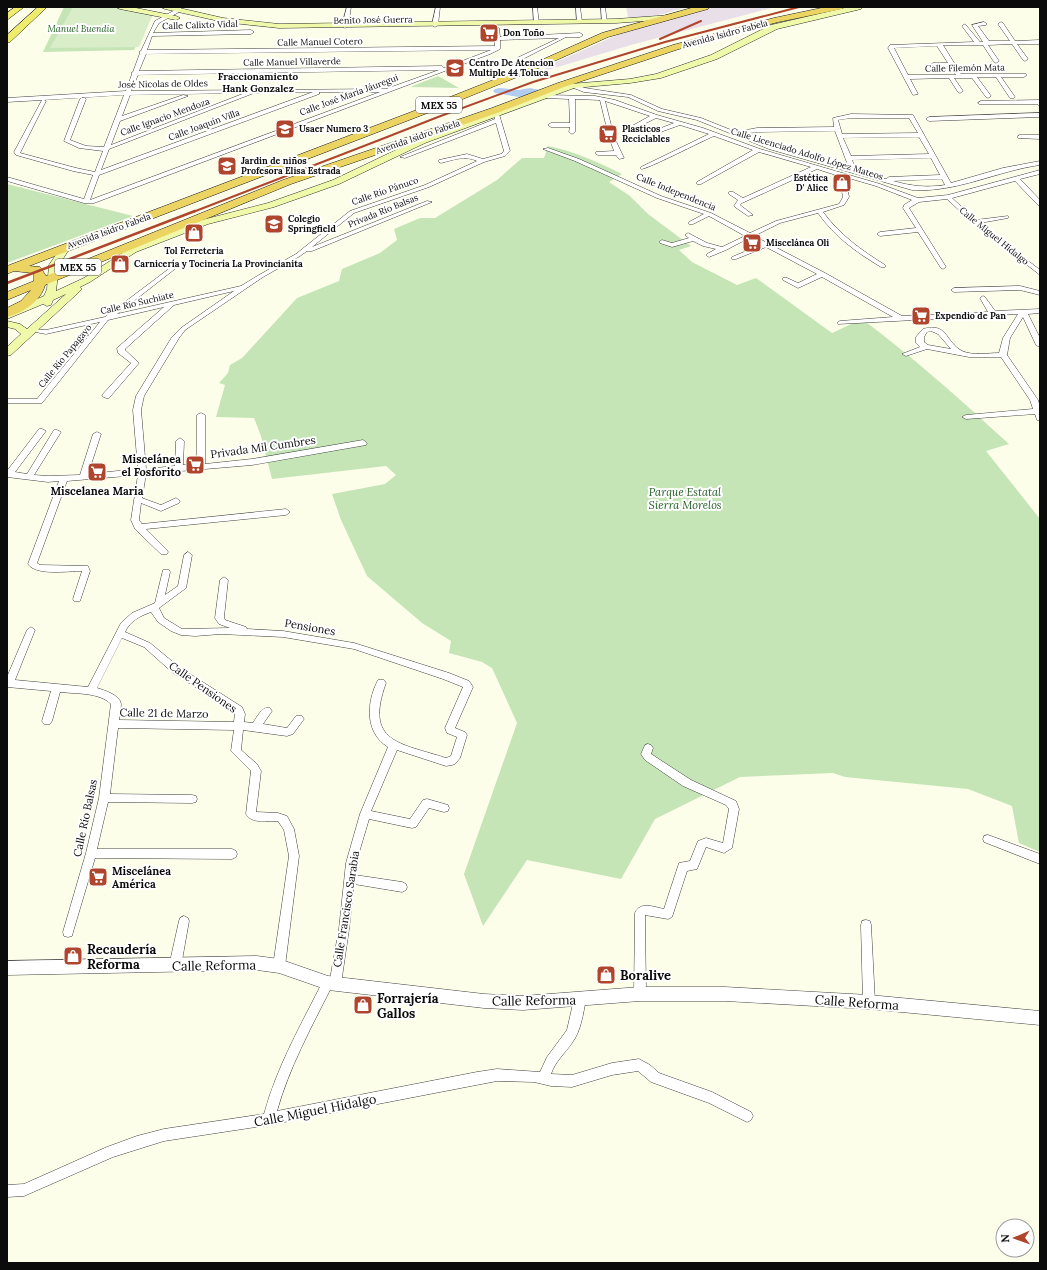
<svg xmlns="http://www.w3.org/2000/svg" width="1047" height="1270" viewBox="0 0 1047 1270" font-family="Lora,serif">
<rect width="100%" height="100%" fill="#fdfeea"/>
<path fill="#e9dfe8" d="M626 7H688L663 14 643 17H628Z
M710 7H775L631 45 548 70 543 68 617 35Z"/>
<path fill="#c5e5b7" d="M64 7H105L152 16 134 50 43 52Z
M438 76 459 88 410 87Z
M548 146C574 151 598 162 622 174L609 182 630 196 648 214 691 246 679 250 692 262 737 285 756 278 832 333 862 319C914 358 962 401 1009 444L986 451 1040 519V852L1019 843 1012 806 968 789 845 777 833 773 740 777 655 819 621 879 527 860 483 926 464 874 517 723 492 668 482 662 449 653 451 641 422 623 367 576 341 520 332 494 385 484 396 475 386 466 272 479 261 436 254 418 216 417 225 385 219 383 228 373 230 365 242 358 297 298 339 281 342 269 380 253 397 240 394 229 420 218H435L497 180 522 158H544Z
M7 184 133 216 7 263Z"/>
<path fill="#d8edc8" d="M73 7H113L153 14 139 47 50 48Z"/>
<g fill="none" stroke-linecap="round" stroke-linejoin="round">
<path fill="#b3ccf1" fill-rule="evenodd" d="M499 88 519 90 530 88 540 90 542 92 540 94 530 95 519 97 495 93 493 91 495 89Z"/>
<defs>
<path id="minor" d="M177 7H182L179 12 159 23 153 33 251 30 254 32 251 34 152 36 147 50 495 46 493 28 496 26 499 28 500 37 580 33 583 35 580 37H566L519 61 516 59 517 58 559 38 500 40V49L490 54 94 203H84L7 181V177L84 199 93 175 73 171 16 155 14 152 42 100 7 102V98L126 91 132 74 131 73 133 72 140 53 139 52 141 51 155 21 175 10ZM491 50 444 68 442 66 139 71 146 54ZM439 70 386 89 131 91 138 75ZM313 92 101 170 109 149 254 93ZM319 92H380L90 200 99 175 319 94ZM245 93 111 145 120 121 188 96 183 95 122 116 130 95ZM124 95 104 147 86 146 70 140 86 99 83 97 80 99 64 141 79 148 103 151 95 172 76 168 20 153 46 101 44 100Z
M347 7H351L348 26 345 28 342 26Z
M436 7H440L438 25 435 27 432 25Z
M533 7H537L539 23 534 22Z
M576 7H580L582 22 577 21Z
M601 7H605L607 22 602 21Z
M984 22 987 24 986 25 978 26 989 41H1010L998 24 1001 22 1003 23 1015 41 1040 40V44H1017L1028 59 1025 61 1023 60 1012 44 988 45 999 61 996 63 994 62 983 45H943L961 74H1026L1027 75 1024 77H1001L1015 97 1014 98H1010L996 77H977L991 96 988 98 986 97 972 78H954L963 91 960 93 958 92 949 78 910 79 918 94 913 95 888 48 890 45 974 42 962 26 965 24 980 42H983L972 25ZM937 46 948 63H933L930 65 933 67 950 66 956 75H908L894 48Z
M573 84 585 88 631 95 662 109 701 118 736 132 757 128 834 127 833 118 851 114 913 115 951 183 1003 168 1040 161V165C997 171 956 193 912 190L769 149 697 120 658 111 628 97 584 92 571 87 570 86ZM851 118H909L918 133 842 134 838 120ZM835 131 849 168 773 147 742 134 757 132ZM919 137 929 154 851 156 843 138ZM931 158 940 175 889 177 886 179 856 170 852 160ZM942 179 945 185C926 188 911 186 893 181Z
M544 95 595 96 615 100 657 115 703 128 760 149 880 184 918 198 948 195 1040 170V174L1020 179 1040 200V206L1038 205 1015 181 952 198 976 220 1008 216V218L980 223 1040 270V275L973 223 947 199 919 202 909 208 946 267 943 269 941 268 918 232 880 236 877 234 880 232 916 228 903 208 904 205 912 200 876 186 845 177 849 197 844 205 823 212C840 235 861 250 885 265V267H881C856 252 835 237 818 213L780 223 754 236 825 273 902 316 988 312 980 298 983 296 985 297 995 311 1040 309V313L1028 314 1040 338V347L1036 345 1023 317 1010 338 1007 355 1038 400 1040 407V420H1037L1035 414 966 419 962 417 966 415 1033 409 1030 400 1001 357H969L927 349 906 356 902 354 920 347 916 343V337L923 329C948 322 945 342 962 351 973 356 988 353 999 353L1003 338 1018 314 997 315 994 317 991 316 838 324V322L840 321 893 317 822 277 798 288 783 280V278H787L798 283 817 274 766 247 736 259H732V257L761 245 749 238 726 250 709 257 706 255 707 254 716 249 703 246 693 241 672 247 660 243 659 242 662 240 672 243 689 238 685 235 688 233 707 243 722 247 745 236 709 216 693 224H689V222L704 214 657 198 575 161 543 149 548 148 579 159 661 196 711 213 750 233 776 221 839 204 843 197 839 176 817 169 742 203 740 205 753 215 748 216 735 207 734 206 738 200 729 194V192H733L743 198 811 167 759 152 701 184H697V182L753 150 714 136C704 140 646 170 641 169V167L709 134 680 125 655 134H651V132L674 123 656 118 636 128H632V126L650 116 605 101 614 137 624 158 619 159 616 155H598L596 154V152L614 151 609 137 600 100 575 99V132L572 134 569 132 570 127H551L548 125 551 123H570L569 99 546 98 544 97ZM931 331 938 334 951 349 928 345 924 342V337L927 332Z
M981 101 1039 100 1040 106 1037 104H979L978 103Z
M497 113 499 114 510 151 505 156 484 162 429 187 354 213 312 247 427 201 432 202 312 251H307L300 256 263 277 185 330 179 338 144 396 141 410 146 469 175 466 176 441 180 438 184 441 183 465 197 464V415L201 413 205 415V464L252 459 363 440 367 443 366 445 252 465 146 474 142 498 161 505 176 498 180 501 179 503 161 511 141 503 139 520 142 524 286 509 290 512 286 515 146 529 167 550 168 552 167 554H161L135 529 131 520 138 475 67 481 37 563 40 565 88 566 90 571 80 601H74L73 599 82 571C68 571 36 576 28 564L59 481 48 482 7 477V471L39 429H42L46 431 15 472 27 474 54 430H57L61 432 34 475 48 476 80 475 93 434 97 432 101 434 88 474 138 469 133 410 136 396 172 337 181 328 234 291 174 305 125 349V350L139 363 109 398H106L102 396 103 394 131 363 118 353 117 348 164 307 108 320 42 403H7V399H37L100 322 46 334 30 331V329L46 330 105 317 178 262 181 264 180 265 117 314 241 286 259 275 296 254 350 211 425 185 477 161C465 155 453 160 441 163L439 162V160L467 154 483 159 501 154 504 151 496 123 405 158 400 157 495 119 494 115Z
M1040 113V117L929 121 926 119 929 117Z
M1020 135H1040V139L1018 138V136Z
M1020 286 1040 291V295L1020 290 954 292 951 290 954 288Z
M188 552 192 555 186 588 159 608 164 618 182 629 230 628 219 624 215 618 220 580 224 577 228 580 224 617 225 620 246 627 247 629 283 631 354 643 449 673 469 681 473 687 455 728 465 732 467 735 460 758 455 764 452 765 446 766 397 750 371 811 410 819 423 800 427 799 448 805 449 808 448 811 444 812 429 808 416 827 412 828 369 819 356 863 355 875 402 882 406 884 407 887 406 890 402 892 354 884 349 929 341 984 339 988 335 989 331 988C311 1028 289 1068 277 1111L477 1072 497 1069 540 1072 547 1057 567 1030 574 999 576 995 580 994 584 995 586 999C583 1014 581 1031 572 1043 565 1053 555 1062 551 1074L572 1075 612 1063 639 1059 650 1065 659 1073 712 1092 751 1112 753 1116 751 1120 747 1122 709 1103 651 1082 638 1071 612 1075 572 1087 551 1086 534 1082 497 1081 269 1125 164 1141 113 1157 24 1196 7 1197V1185L24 1184 107 1147 137 1136 164 1129 264 1114C277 1066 302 1023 324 979H330L339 929 346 863 360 814 388 747C365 733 366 703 378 680H384L386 683C364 743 400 743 446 758L451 756 457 737 447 733 445 728 463 687 443 679 354 649 283 637 221 634 195 636 181 635 171 631 158 622 151 612C140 616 130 621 125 632L150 643 179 667 242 707 245 714 244 722 253 723C257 717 262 706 270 708L272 711 263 724 287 728 296 716H302L304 719 293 734 287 736 243 730 241 750 257 764 261 771 256 812 278 813 287 816 294 829 299 856 285 966 283 970 279 971 275 970 273 966 289 856 284 830 278 821C268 821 251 824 246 814L251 771 231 751 234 730 118 728 110 794 192 795 196 796 197 799 196 802 192 803 108 802 97 849H232L236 851 237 854 236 857 232 859 95 858 73 932 72 936 68 937 64 936 63 932 86 853 99 798 111 704C99 692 76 694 60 692L52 721 50 724H44L42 721 51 691 7 687V677L27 630 31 627 35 630 15 680 88 687 121 623 132 613 155 603 163 570H169L170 572 165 595 178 586 184 555ZM122 638 144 647 173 673 235 712 234 722 119 720C119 715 121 709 121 704 120 695 104 690 97 688Z
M648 744 651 745 653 748 651 754 691 780 736 801 739 809 732 848 724 853 706 847 697 869 687 871 672 917 668 919 645 915 646 994 644 998 640 999 636 998 634 994 635 913C640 901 654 907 664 909L679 863 690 861 698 841 706 838 723 843 729 809 726 805 683 786 645 760 641 754 645 745Z
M988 835 1040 854V864L984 842 983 839 984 836Z
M184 916 188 918 189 921 181 966 179 970 175 971 171 970 169 966 179 921 180 918Z
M866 920 870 921 871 925 875 1002 873 1006 869 1007 865 1006 863 1002 861 925 862 921Z"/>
<path id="tertiary" d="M257 956 279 959 328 976 484 994 523 996 640 987H725L869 995 1040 1011V1025L869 1009 725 1001H640L523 1010 484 1008 328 990 279 973 257 970 7 975V961Z"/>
<path id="secondary" d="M116 7H131L176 16 180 18 176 20 120 9Z
M161 7H175L223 18 279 24 616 19 671 15 675 17 671 19 616 23 279 28 223 22 165 9Z
M849 7H862L861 9 777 29 717 59 661 78 630 83 574 88 425 143 339 184 274 207 208 224 136 252 90 282 80 287 82 289 80 291 11 355 7 356V347L21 334 15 329 7 327V321L20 324 27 329 66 294 53 300 51 305 47 306 43 304 7 319V312L44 296 47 289 49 265 62 246 65 245 70 248 59 265 56 291 84 278 130 248 202 220 268 203 333 180 419 139 570 84 630 79 656 74 711 55 771 25Z"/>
<path id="primary" d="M15 7H24L7 20V13Z
M38 7H47L10 42 7 43V35Z"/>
<path id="trunk" d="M695 7H709L708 9 608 37 532 71 443 107 29 266 40 267 46 276 283 180 492 108 558 83 673 45 774 18 826 7H843L842 9 778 22 679 49 564 87 500 112 291 184 45 285C41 301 23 313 7 317V308L21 301 31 290 7 300V292L34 281V275L32 273 14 271 7 274V266L435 103 526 67 602 33Z"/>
</defs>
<use href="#minor" stroke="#3e3e3e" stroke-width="1"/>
<use href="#tertiary" stroke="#3e3e3e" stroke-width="1"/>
<use href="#secondary" stroke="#2d2d2d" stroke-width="1"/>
<use href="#primary" stroke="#1c1c1c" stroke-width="1"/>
<use href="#trunk" stroke="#1c1c1c" stroke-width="1"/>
<use href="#minor" fill="#fff" fill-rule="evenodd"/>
<use href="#tertiary" fill="#fff" fill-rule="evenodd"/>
<use href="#secondary" fill="#f0f9aa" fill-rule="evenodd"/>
<use href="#primary" fill="#eeec6a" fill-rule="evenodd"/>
<use href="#trunk" fill="#ecd463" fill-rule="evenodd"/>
<path stroke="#b0452e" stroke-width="2" d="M660 39 701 21
M193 212 382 139 438 117 533 82 665 42 799 7"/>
<path stroke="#b0452e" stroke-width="2.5" d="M7 283 195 211"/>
</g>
<defs>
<symbol id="supermarket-square" viewBox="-11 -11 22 22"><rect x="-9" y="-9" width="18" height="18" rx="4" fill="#b0452e" stroke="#fff"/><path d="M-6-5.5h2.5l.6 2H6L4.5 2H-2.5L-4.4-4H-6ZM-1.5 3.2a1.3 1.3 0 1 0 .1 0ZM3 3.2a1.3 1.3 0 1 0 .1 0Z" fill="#fff"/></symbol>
<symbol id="school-square" viewBox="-11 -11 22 22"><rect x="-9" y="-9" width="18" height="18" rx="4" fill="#b0452e" stroke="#fff"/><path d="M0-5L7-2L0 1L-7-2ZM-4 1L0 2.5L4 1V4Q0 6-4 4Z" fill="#fff"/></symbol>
<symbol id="shop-square" viewBox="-11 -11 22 22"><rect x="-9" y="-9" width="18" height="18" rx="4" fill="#b0452e" stroke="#fff"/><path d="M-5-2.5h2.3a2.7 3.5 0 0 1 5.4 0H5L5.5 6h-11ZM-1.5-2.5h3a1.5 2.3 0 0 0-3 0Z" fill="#fff"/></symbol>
<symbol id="university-square" viewBox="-11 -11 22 22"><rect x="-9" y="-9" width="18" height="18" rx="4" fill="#b0452e" stroke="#fff"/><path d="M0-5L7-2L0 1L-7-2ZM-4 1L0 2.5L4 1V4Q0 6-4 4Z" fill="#fff"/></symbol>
</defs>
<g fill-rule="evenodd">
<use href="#supermarket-square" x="478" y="22" width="22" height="22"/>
<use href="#school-square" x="444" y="57" width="22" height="22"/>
<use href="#school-square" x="274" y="118" width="22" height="22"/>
<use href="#supermarket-square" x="597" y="123" width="22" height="22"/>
<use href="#school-square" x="216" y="155" width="22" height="22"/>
<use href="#shop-square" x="831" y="172" width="22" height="22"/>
<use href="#university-square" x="263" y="213" width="22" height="22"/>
<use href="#shop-square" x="183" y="222" width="22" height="22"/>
<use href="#supermarket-square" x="741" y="232" width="22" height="22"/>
<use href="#shop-square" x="109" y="253" width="22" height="22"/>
<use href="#supermarket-square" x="910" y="305" width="22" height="22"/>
<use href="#supermarket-square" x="184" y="454" width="22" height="22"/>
<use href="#supermarket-square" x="86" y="461" width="22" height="22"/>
<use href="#supermarket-square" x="87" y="866" width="22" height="22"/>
<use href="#shop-square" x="62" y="945" width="22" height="22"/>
<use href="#shop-square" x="595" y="964" width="22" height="22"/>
<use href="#shop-square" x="352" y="994" width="22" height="22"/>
</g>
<g text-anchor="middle" stroke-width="4" stroke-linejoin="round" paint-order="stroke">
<g font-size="9" fill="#0b0b0b" stroke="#fff">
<text transform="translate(373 20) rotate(-1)" y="3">Benito José Guerra</text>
<text transform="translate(200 25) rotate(-2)" y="3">Calle Calixto Vidal</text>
<text transform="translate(725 34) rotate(-15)" y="3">Avenida Isidro Fabela</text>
<text transform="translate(320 42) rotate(-1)" y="3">Calle Manuel Cotero</text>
<text transform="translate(292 62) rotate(-1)" y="3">Calle Manuel Villaverde</text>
<text transform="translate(965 68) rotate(-1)" y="3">Calle Filemón Mata</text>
<text transform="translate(163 84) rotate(-1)" y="3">José Nicolas de Oldes</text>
<text transform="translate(349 95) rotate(-20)" y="3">Calle José María Jáuregui</text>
<text transform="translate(165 117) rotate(-20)" y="3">Calle Ignacio Mendoza</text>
<text transform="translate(204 125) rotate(-20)" y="3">Calle Joaquín Villa</text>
<text transform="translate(418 137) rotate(-19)" y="3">Avenida Isidro Fabela</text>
<text transform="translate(807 154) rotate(17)" y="3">Calle Licenciado Adolfo López Mateos</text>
<text transform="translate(385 191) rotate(-19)" y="3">Calle Río Pánuco</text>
<text transform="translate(676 192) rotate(22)" y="3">Calle Independencia</text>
<text transform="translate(383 211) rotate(-22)" y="3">Privada Río Balsas</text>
<text transform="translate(109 231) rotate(-20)" y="3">Avenida Isidro Fabela</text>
<text transform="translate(994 236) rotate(39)" y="3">Calle Miguel Hidalgo</text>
<text transform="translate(137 303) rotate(-13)" y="3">Calle Río Suchiate</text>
<text transform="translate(65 356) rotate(-51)" y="3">Calle Río Papagayo</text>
</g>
<g font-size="9" font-style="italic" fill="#215d22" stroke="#fff">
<text x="81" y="32">Manuel Buendia</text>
</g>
<g font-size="9" font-weight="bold" fill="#0b0b0b" stroke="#fff" text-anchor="start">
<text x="503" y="36">Don Toño</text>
<text x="469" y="66">Centro De Atencion<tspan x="469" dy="10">Multiple 44 Toluca</tspan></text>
<text x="299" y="132">Usaer Numero 3</text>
<text x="622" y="132">Plasticos<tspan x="622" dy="10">Reciclables</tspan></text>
<text x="241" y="164">Jardin de niños<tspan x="241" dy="10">Profesora Elisa Estrada</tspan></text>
<text x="828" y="181" text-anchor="end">Estética<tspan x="828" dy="10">D' Alice</tspan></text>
<text x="288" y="222">Colegio<tspan x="288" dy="10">Springfield</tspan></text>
<text x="766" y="246">Miscelánea Oli</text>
<text x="194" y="254" text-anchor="middle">Tol Ferreteria</text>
<text x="134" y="267">Carnicería y Tocinería La Provincianita</text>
<text x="935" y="319">Expendio de Pan</text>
</g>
<g font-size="10" font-weight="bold" fill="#0b0b0b" stroke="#fff">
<text x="258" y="80">Fraccionamiento<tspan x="258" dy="12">Hank Gonzalez</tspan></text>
</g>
<g fill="#fff" stroke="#545454" stroke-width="1">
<rect x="416" y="97" width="46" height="16" rx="3"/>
<rect x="55" y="259" width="46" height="16" rx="3"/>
</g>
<g font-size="10" font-weight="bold" fill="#0b0b0b">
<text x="439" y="109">MEX 55</text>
<text x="78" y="271">MEX 55</text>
</g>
<g font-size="11" fill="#0b0b0b" stroke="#fff">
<text transform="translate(263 447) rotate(-8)" y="4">Privada Mil Cumbres</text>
<text transform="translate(310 627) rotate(10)" y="4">Pensiones</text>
<text transform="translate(203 687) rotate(35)" y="4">Calle Pensiones</text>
<text transform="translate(164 713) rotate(1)" y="4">Calle 21 de Marzo</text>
<text transform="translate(85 818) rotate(-78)" y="4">Calle Río Balsas</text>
<text transform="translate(346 909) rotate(-81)" y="4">Calle Francisco Sarabia</text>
</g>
<g font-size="11" font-weight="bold" fill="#0b0b0b" stroke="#fff" text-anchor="end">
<text x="181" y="463">Miscelánea<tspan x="181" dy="13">el Fosforito</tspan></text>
<text x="97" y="495" text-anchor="middle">Miscelanea Maria</text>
<text x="112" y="875" text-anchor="start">Miscelánea<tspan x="112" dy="13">América</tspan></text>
</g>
<g font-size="11" font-style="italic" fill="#215d22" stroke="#fff">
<text x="685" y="496">Parque Estatal<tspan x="685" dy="13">Sierra Morelos</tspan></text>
</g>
<g font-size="13" font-weight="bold" fill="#0b0b0b" stroke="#fff" text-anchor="start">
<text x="87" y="954">Recaudería<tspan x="87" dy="15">Reforma</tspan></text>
<text x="620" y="980">Boralive</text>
<text x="377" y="1003">Forrajería<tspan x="377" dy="15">Gallos</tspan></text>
</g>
<g font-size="13" fill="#0b0b0b" stroke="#fff">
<text transform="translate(214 965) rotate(-1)" y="5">Calle Reforma</text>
<text transform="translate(534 1000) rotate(-1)" y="5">Calle Reforma</text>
<text transform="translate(857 1002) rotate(4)" y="5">Calle Reforma</text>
<text transform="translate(315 1110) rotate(-11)" y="5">Calle Miguel Hidalgo</text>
</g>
</g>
<rect width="1047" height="1270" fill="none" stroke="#0b0b0b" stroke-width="16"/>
<g transform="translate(1015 1238) rotate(268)"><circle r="19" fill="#ffffff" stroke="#9d9d9d"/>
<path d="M0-3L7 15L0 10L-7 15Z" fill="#b0452e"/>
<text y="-6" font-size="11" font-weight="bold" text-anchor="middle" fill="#0b0b0b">N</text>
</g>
</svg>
